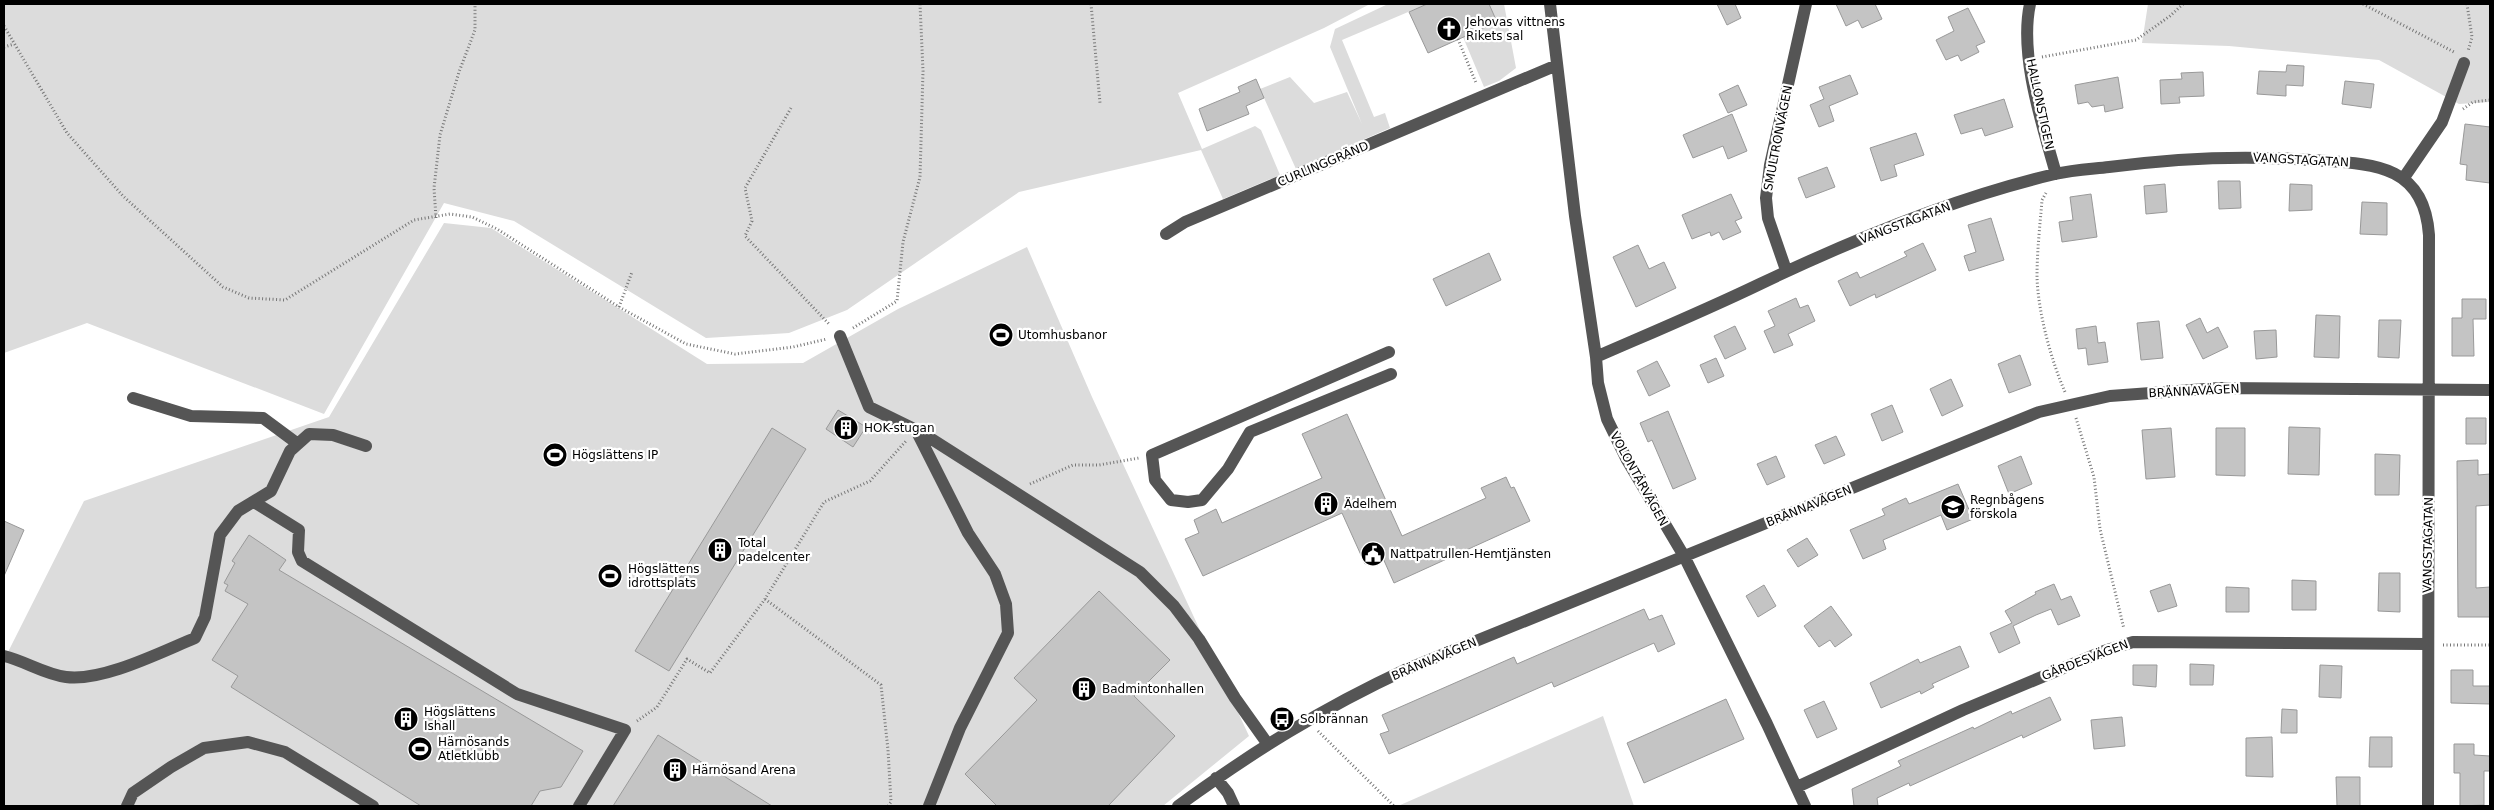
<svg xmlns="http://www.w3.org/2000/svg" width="2494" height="810" viewBox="0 0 2494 810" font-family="'DejaVu Sans',sans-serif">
<rect width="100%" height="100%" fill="#fff"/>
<path fill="#dcdcdc" d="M4 4H1370L1324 28 1178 93 1202 149 1255 126 1261 130 1280 175 1223 199 1201 150 1019 192 847 310 789 333 706 338 514 221 444 203 324 414 87 323 4 353Z
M1388 4H1427L1342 40 1374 117 1385 113 1390 128 1296 169 1260 89 1290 77 1314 103 1347 92 1362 124 1330 47 1335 29Z
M1489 4H1504L1516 68 1499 81 1484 87 1463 37 1497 22Z
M2148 4H2490V102L2459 104 2379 60 2229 46 2142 43Z
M444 223 491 228 707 364 803 363 898 309 1027 247 1092 397 1249 736 1163 806H4V651L8 652 84 501 329 417Z
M1603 716 1634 806H1398Z"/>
<path fill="#c4c4c4" stroke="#999" d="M1427 4H1489L1497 22 1428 53 1409 12Z
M1717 4H1735L1741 18 1727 25Z
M1836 4H1875L1882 19 1862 28 1858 20 1846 26Z
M1968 8 1985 42 1976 46 1979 52 1961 61 1958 55 1946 60 1936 40 1954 31 1948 17Z
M2287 65 2304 66 2303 86 2286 85V96L2257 94 2259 71 2286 72Z
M2203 72 2204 96 2179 97 2180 103 2161 104 2160 80 2182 79 2181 73Z
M1850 75 1858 94 1829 106 1834 121 1819 127 1810 105 1824 99 1819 87Z
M2118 77 2123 108 2105 112 2104 105 2092 107 2088 102 2078 104 2075 85Z
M1256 79 1264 98 1246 106 1249 114 1207 131 1199 109 1240 92 1238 87Z
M2345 81 2374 84 2371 108 2342 104Z
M1738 85 1747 105 1728 113 1719 94Z
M2004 99 2013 127 1985 136 1982 128 1961 134 1954 115Z
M1732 114 1747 151 1728 159 1723 146 1693 158 1683 135Z
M2465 124 2490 127V183L2466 180 2467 165 2460 164Z
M1916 133 1924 155 1894 165 1897 176 1881 181 1870 148Z
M1827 167 1835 187 1806 198 1798 178Z
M2218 181H2240L2241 208 2219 209Z
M2165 184 2167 212 2146 214 2144 186Z
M2290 184 2312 185V210L2289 211Z
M1731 194 1742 218 1735 221 1741 232 1723 240 1719 232 1711 236 1710 232 1692 239 1682 215Z
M2091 194 2097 237 2062 242 2059 222 2073 220 2070 197Z
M2362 202 2387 203V235L2360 234Z
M1991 218 2004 260 1969 271 1964 256 1976 252 1968 225Z
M1923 243 1936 270 1876 298 1875 294 1850 306 1838 281 1857 272 1860 278 1907 256 1904 252Z
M1638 245 1649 269 1664 262 1676 288 1636 307 1613 257Z
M1489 253 1501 280 1446 306 1433 279Z
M1796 298 1800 308 1808 305 1815 321 1788 334 1793 345 1774 353 1764 331 1775 326 1768 311Z
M2462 299H2486V319H2473L2474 356H2452V318H2462Z
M2316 315 2340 316 2339 358 2314 357Z
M2200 318 2207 333 2218 327 2228 347 2203 359 2186 325Z
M2379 320H2401L2399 358 2378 357Z
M2159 321 2163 358 2141 360 2137 323Z
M1735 326 1746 349 1725 359 1714 336Z
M2096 326 2098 343 2105 342 2108 362 2088 365 2086 348 2078 349 2076 329Z
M2276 330 2277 357 2256 359 2254 331Z
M2020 355 2031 385 2009 393 1998 364Z
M1716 358 1724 376 1708 383 1700 365Z
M1657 361 1670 386 1649 396 1637 371Z
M1951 379 1963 406 1942 416 1930 389Z
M1892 405 1903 432 1882 441 1871 414Z
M838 410 866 427 853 447 826 429Z
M1668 411 1696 479 1673 489 1652 440 1648 442 1640 423Z
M1347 414 1402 536 1486 498 1481 488 1506 477 1511 488 1514 487 1530 521 1394 583 1382 556 1365 564 1342 513 1203 576 1185 539 1199 533 1194 520 1216 509 1222 523 1322 478 1302 434Z
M2466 418H2486V444H2466Z
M2289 427 2320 428 2319 475 2288 474Z
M772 428 806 449 669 671 635 651Z
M2171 428 2175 477 2146 479 2142 430Z
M2216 428H2245V476L2216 475Z
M1836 436 1845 455 1824 464 1815 445Z
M2375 454 2400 455 2399 495H2375Z
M1776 456 1785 477 1767 485 1757 464Z
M2021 456 2032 484 2009 494 1998 466Z
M2478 460V475L2490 474V505L2476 506V588L2490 587V617H2458L2457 461Z
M1958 484 1973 519 1947 530 1941 515 1883 540 1886 549 1863 559 1850 530 1885 515 1882 509 1906 498 1909 504Z
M4 521 24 530 4 576Z
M249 535 286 560 279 570 583 751 561 787 540 791 531 806H421L231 687 238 676 212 660 248 604 225 591 228 585 224 583 235 563 232 561Z
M1807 538 1818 555 1798 567 1787 550Z
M2379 573H2400V612L2378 611Z
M2292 580 2316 581V610H2292Z
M2054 584 2061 600 2071 596 2080 616 2058 625 2051 609 2036 615 2013 626 2020 643 1999 653 1990 633 2012 623 2005 611 2036 594 2035 592Z
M2170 584 2177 606 2158 612 2150 591Z
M1764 585 1776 606 1758 617 1746 596Z
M2226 587 2249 588V612H2226Z
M1099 591 1170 660 1134 696 1175 736 1108 806H997L965 774 1037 700 1014 678Z
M1831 606 1852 635 1835 647 1830 640 1819 647 1804 626Z
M1644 609 1649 620 1662 615 1675 644 1658 652 1654 643 1554 687 1552 682 1389 754 1380 734 1389 731 1382 715 1514 657 1517 664Z
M1960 646 1969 667 1932 684 1934 687 1921 694 1920 691 1881 708 1870 683 1918 659 1920 663Z
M2190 664 2214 665 2213 685H2190Z
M2133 665H2157L2156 687 2133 685Z
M2320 665 2342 666 2341 698 2319 697Z
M2451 670H2473V686H2490V704L2451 703Z
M2050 697 2061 720 2023 738 2022 735 1910 786 1909 783 1877 798 1878 806H1854L1852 789 1901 766 1898 761 1973 727 1974 729 2011 711 2012 714Z
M1726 699 1744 739 1644 783 1627 743Z
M1824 701 1837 729 1817 738 1804 710Z
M2282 709 2297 710V733H2281Z
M2122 717 2125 746 2094 749 2091 720Z
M658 735 772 806H613Z
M2272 737 2273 777 2246 776V738Z
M2370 737H2392V767H2369Z
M2454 744H2474V755L2490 756V771H2484V805L2460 806V773H2454Z
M2336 777H2360V806H2337Z"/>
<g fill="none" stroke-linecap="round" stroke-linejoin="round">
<path stroke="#777" stroke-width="3" stroke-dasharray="1 2.5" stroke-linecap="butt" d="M1091 4 1100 103
M2363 4 2454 52
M2467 4 2472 37 2468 51
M4 26 67 133 123 196 223 287 249 298 285 300 414 220 450 214 472 217 497 229 619 307 686 344 735 354 793 347 827 339
M1458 39 1476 83
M4 47 14 44
M2042 57 2136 40 2170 16 2183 4
M791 108 745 188 752 221 745 236 830 325
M2463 109 2473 102 2490 100
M2046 193 2042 200C2040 225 2037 251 2037 277 2038 312 2051 360 2065 392
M436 218 434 188 440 135 459 72 475 30V4
M619 307 632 272
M853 328 897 301 903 242 920 177 923 71 920 4
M2076 418 2094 477 2100 529 2124 629
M1030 484 1073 465H1099L1139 458
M765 599 881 685 888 750 891 802 888 806
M2443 645H2490
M637 721 657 707 687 659 710 673 765 599 824 502 870 481 906 441
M1318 731 1394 806"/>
<path stroke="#555" stroke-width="12" d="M1550 4 1575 216 1596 357 1598 383 1607 419 1627 460 1684 556 1767 724 1805 806
M2030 4C2019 55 2042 124 2056 174
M2403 179 2442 122 2464 63
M1166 234 1185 222 1557 65
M1786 270 1768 218 1766 198 1770 165 1806 4
M840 336 869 407 916 430 968 533 995 574 1006 604 1008 633 960 728 929 806
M1389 352 1152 455 1155 480 1171 500 1188 502 1202 500 1228 469 1250 432 1391 374
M1596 357C1651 333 1706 310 1760 284 1854 239 1953 198 2055 174 2073 170 2092 169 2109 167 2177 158 2243 155 2310 160 2368 164 2424 161 2429 235L2428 806
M133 398 191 416 263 418 298 444
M919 431 1140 572 1174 606 1199 639 1235 698 1267 743
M254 502 299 530 298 552 302 561 517 694 625 730 579 806
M4 656C25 661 44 674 66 677 102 682 161 652 195 638L205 617 220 535 238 511 271 491 290 451 309 434 333 435 366 446
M1216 778 1228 793 1234 806
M1797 787 1963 710 2104 651 2133 642 2427 644
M127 806 133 793 171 767 204 748 248 742 285 752 373 806
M1178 806C1254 751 1321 709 1407 669L2039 412 2110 396 2219 388 2490 390"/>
</g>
<defs>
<symbol id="church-disc" viewBox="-11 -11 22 22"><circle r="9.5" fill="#000" stroke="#fff"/><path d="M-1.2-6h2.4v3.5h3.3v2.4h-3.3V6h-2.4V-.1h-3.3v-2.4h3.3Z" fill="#fff"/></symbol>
<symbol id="stadium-disc" viewBox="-11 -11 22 22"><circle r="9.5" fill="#000" stroke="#fff"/><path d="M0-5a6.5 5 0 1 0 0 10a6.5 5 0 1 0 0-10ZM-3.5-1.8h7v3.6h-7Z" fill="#fff"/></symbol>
<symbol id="building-disc" viewBox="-11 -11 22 22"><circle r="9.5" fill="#000" stroke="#fff"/><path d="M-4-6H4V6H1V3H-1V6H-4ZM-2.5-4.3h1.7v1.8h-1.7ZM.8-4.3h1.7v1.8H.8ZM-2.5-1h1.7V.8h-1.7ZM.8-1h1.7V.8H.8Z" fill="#fff"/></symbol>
<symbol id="school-disc" viewBox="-11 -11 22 22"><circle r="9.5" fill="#000" stroke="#fff"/><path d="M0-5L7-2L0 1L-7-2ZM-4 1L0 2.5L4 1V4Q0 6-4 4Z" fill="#fff"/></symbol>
<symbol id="civic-disc" viewBox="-11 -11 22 22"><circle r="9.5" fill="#000" stroke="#fff"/><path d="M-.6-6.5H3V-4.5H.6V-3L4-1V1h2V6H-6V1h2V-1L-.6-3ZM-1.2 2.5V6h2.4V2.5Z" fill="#fff"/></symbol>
<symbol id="bus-disc" viewBox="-11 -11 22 22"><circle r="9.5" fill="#000" stroke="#fff"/><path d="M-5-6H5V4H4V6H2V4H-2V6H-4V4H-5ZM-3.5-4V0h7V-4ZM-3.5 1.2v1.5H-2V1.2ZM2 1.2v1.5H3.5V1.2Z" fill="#fff"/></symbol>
</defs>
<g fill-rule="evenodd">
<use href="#church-disc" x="1435" y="15" width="28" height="28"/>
<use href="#stadium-disc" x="987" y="321" width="28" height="28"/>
<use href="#building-disc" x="832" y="414" width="28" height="28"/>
<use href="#stadium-disc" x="541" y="441" width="28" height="28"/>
<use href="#building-disc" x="1312" y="490" width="28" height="28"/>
<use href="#school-disc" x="1939" y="493" width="28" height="28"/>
<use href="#building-disc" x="706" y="536" width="28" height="28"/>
<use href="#civic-disc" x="1359" y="540" width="28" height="28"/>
<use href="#stadium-disc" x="596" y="562" width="28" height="28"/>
<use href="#building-disc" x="1070" y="675" width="28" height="28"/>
<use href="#building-disc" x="392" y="705" width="28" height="28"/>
<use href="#bus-disc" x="1268" y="705" width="28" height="28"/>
<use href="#stadium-disc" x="406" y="735" width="28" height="28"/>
<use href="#building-disc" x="661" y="756" width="28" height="28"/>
</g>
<g text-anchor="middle" stroke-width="4.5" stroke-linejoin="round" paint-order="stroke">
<g font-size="12" fill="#000" stroke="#fff" text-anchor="start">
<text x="1466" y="26">Jehovas vittnens<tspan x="1466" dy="14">Rikets sal</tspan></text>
<text x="1018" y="339">Utomhusbanor</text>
<text x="864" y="432">HOK-stugan</text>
<text x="572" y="459">Högslättens IP</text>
<text x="1970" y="504">Regnbågens<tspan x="1970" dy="14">förskola</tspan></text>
<text x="1344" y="508">Ädelhem</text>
<text x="738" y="547">Total<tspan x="738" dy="14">padelcenter</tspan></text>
<text x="1390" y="558">Nattpatrullen-Hemtjänsten</text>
<text x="628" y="573">Högslättens<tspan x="628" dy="14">idrottsplats</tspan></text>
<text x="1102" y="693">Badmintonhallen</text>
<text x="424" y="716">Högslättens<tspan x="424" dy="14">Ishall</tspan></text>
<text x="1300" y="723">Solbrännan</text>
<text x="438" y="746">Härnösands<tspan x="438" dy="14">Atletklubb</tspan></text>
<text x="692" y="774">Härnösand Arena</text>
</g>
<g font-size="12" fill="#000" stroke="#fff">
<text transform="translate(2040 104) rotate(78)" y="4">HALLONSTIGEN</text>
<text transform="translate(1778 138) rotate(-79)" y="4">SMULTRONVÄGEN</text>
<text transform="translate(2301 160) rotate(3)" y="4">VANGSTAGATAN</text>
<text transform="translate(1323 164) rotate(-23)" y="4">CURLINGGRÄND</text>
<text transform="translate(1905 223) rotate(-21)" y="4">VANGSTAGATAN</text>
<text transform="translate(2194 391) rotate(-3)" y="4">BRÄNNAVÄGEN</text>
<text transform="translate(1639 479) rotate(61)" y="4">VOLONTÄRVÄGEN</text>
<text transform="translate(1809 506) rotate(-22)" y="4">BRÄNNAVÄGEN</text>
<text transform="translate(2428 545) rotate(-89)" y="4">VANGSTAGATAN</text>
<text transform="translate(1434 659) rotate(-23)" y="4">BRÄNNAVÄGEN</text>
<text transform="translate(2085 660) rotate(-21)" y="4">GÄRDESVÄGEN</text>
</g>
</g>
<rect width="2494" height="810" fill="none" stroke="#000000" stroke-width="10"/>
</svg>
